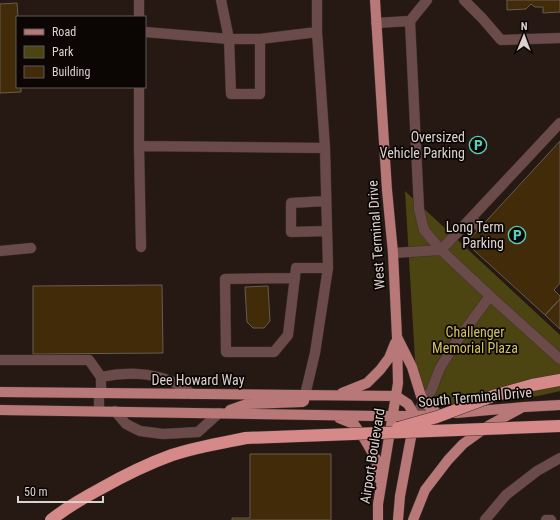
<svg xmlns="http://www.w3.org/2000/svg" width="560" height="520" viewBox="0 0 560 520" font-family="'Roboto Condensed',sans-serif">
<rect width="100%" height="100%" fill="#261913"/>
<path fill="#4c4411" d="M405 191 560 335V391L538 396 443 405 420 386 415 360Z"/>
<path fill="#412b09" stroke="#675d51" d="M507 0H560V12L543 13V7H535L531 4 526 9 507 10Z
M17 3 18 17H17V87H21V92L0 93V4Z
M560 141V283L554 290 560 296V299L545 315 466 243Z
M162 285 163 353 33 354V286Z
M268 286 270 321 264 328H253L247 322 245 287Z
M560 299V329L545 315Z
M250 454H331V520H232V518H250Z"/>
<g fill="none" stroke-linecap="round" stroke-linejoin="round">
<defs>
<path id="minor" d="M221 0 229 39H260L317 32
M464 0 482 18 501 40 560 38
M139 17V0
M410 21 419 209 424 230 441 250 490 296 560 359
M376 23 410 21 427 0
M145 32 229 39 231 94H260V39
M139 87V146L141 247
M139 146 325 148
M326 201 291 203V232L327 231
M471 218 480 227
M0 251 31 248
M393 253 441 250 560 123
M295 278 225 279 226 352H274L288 335 296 268H328
M0 360H89L101 377V393
M101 377C124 372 151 372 173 382 180 385 186 390 192 394
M99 393V411
M305 395 315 353 328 268 325 148 317 32V0
M115 411 126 424 140 431 163 434 198 432 219 413
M415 416 431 391 440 368 456 342 490 296
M485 520 506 495 537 471 560 458
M546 520H551"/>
<path id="major" d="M375 0 387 190 393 253 397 337 398 383 378 504V520
M398 339 412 367 421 396 424 402 438 414
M0 392 396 396
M342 393 367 383 380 370 389 358 395 343
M396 396 408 404 415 416 400 496 398 520
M0 410 377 416H415L432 415
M230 410 247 404 302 402 304 401 305 395
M456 413 524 407 560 405
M339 418 354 424 365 440 376 459 379 479
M413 520 425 490 448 460 463 444 488 426 521 408"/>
</defs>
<use href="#minor" stroke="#3f332d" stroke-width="11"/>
<use href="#major" stroke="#3f332d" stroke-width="11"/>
<use href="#minor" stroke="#6a4b4a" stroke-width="10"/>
<use href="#major" stroke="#b87877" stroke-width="10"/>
<defs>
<path id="highway-bridge" d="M398 428 437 417 493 396 532 385 560 380
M51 520C66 508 83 498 100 489 123 476 147 464 172 455 196 447 221 443 246 438L560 426"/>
</defs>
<use href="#highway-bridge" stroke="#3f332d" stroke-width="13" stroke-linecap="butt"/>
<use href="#highway-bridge" stroke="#d68989" stroke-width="12"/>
</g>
<defs>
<symbol id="parking-ring" viewBox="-11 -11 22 22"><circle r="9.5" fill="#0b0604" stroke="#5bcebb" stroke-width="1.5"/><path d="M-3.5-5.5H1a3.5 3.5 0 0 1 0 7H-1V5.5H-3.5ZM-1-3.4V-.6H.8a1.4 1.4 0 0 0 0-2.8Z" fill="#5bcebb"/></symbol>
</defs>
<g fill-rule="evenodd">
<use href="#parking-ring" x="468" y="135" width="20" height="20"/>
<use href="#parking-ring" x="507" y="225" width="20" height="20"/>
</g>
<g text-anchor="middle" stroke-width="3.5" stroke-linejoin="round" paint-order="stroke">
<g font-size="14" fill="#dbd2ce" stroke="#0b0604" text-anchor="end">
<text x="465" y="142">Oversized<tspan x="465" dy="16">Vehicle Parking</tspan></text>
<text x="504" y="232">Long Term<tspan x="504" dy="16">Parking</tspan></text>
</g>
<g font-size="14" fill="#dbd2ce" stroke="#0b0604">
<text transform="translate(376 235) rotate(-94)" y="5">West Terminal Drive</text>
<text x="198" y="385">Dee Howard Way</text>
<text transform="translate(475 397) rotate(-5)" y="5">South Terminal Drive</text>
<text transform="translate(372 456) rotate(-81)" y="5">Airport Boulevard</text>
</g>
<g font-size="14" fill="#d2c25c" stroke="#0b0604">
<text x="475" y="337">Challenger<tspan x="475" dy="16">Memorial Plaza</tspan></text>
</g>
</g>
<rect x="16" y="16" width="130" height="72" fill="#0b0604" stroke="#5e5855"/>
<rect x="24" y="29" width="20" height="6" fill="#b87877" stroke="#5e5855"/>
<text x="52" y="36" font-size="12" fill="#dbd2ce">Road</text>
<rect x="24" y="46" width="20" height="12" fill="#4c4411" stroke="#5e5855"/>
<text x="52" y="56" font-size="12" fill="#dbd2ce">Park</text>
<rect x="24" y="66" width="20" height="12" fill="#412b09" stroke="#5e5855"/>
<text x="52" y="76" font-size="12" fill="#dbd2ce">Building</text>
<g transform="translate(524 36) rotate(1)" stroke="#0b0604" stroke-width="3" paint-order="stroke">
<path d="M0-3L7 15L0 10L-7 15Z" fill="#dbd2ce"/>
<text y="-6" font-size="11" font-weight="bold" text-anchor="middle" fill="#dbd2ce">N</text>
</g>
<path d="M18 496v6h85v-6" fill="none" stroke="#dbd2ce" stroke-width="2"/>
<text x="24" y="496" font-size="12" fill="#dbd2ce" stroke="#0b0604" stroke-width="3" paint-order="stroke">50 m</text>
</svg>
